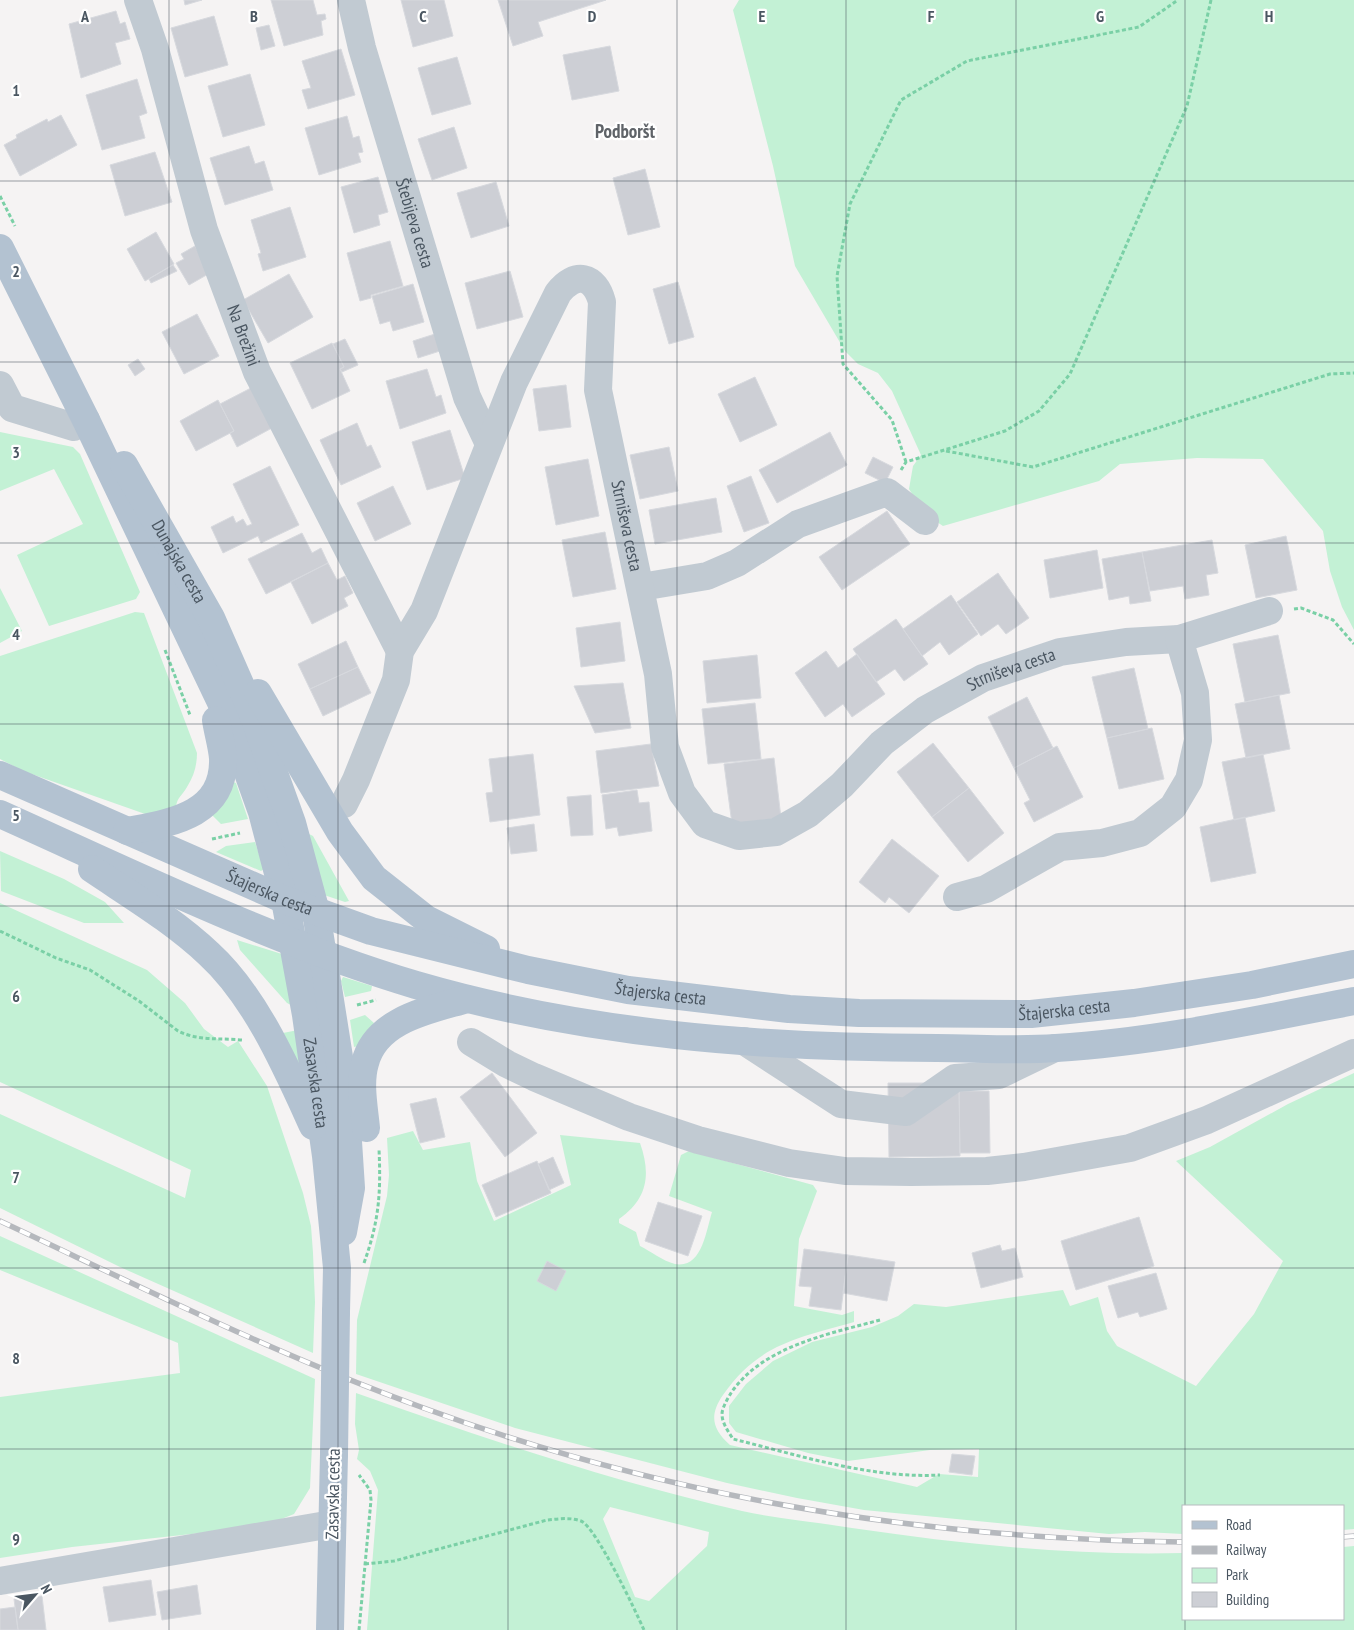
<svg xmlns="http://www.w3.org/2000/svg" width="1354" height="1630" viewBox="0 0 1354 1630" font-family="'PT Sans Narrow',sans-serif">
<rect width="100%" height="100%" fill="#f5f3f3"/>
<path fill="#c3f1d5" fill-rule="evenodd" d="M739 0H1354V630L1342 607 1330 571 1323 531 1263 459 1197 458 1120 464 1099 481 943 526 925 514 909 489 913 466 921 455 892 391 878 373 858 364 845 351 795 266 773 166 733 10Z
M0 432 73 447 80 454 140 592 136 599 49 626 17 555 83 524 54 469 0 491Z
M0 588 22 631 0 643Z
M135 612 144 613 197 753C197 765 194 776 187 787 182 796 177 797 176 807L148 815 23 771 0 759V656Z
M233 782 236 783 248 819 221 824 212 815Z
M305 832 313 836 349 901 345 902 324 895Z
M255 842 264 869 261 871 216 852 226 846Z
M0 851 64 879 105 902 124 923H84L1 891Z
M0 903 147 970 185 1003 204 1029 228 1047 238 1041 267 1086 303 1193 311 1226 313 1253 315 1302 313 1353 120 1267 0 1208V1114L185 1198 191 1170 0 1082Z
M237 940 285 955 293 1006 287 1003 240 950Z
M343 977 372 986 371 991 345 997 341 981Z
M365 1015 374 1023 358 1046 354 1047 350 1020Z
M298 1030 306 1075 278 1034Z
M1354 1073V1529L1343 1530V1506H1183V1534L1145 1532 1109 1534 864 1510 797 1498 727 1483 515 1428 356 1374 357 1320 387 1196 389 1175 387 1138 413 1131 423 1150 470 1142 477 1181 494 1221 571 1185 560 1135 640 1143C651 1174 648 1199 619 1219V1223L636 1232 640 1246C650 1251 663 1261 675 1264 702 1269 706 1231 712 1212L669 1196 681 1155 689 1151 813 1185 817 1191 799 1239 794 1306 842 1315 854 1311V1322C798 1338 758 1344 723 1395 709 1415 712 1429 730 1445L917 1487 939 1474 978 1477 979 1449 930 1450 848 1461 808 1453 736 1432 729 1423V1406L746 1384 773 1361 812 1342 872 1327 898 1316 914 1304 946 1307 1063 1290 1070 1306 1098 1297 1107 1331 1117 1346 1196 1386 1254 1314 1283 1261 1176 1161 1210 1147 1288 1104Z
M0 1236 315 1379 310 1488 294 1514 264 1526 72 1547 0 1558V1397L180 1373 178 1343 0 1270Z
M356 1393C483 1438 611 1481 742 1511 778 1519 816 1522 852 1528 962 1544 1072 1556 1183 1553V1619H1343V1547L1354 1546V1630H367L378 1490 370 1471 357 1459 359 1450 355 1424ZM610 1507 709 1532 707 1546 649 1601 635 1597 603 1519Z"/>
<path fill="#cdcfd5" stroke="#d7d9de" d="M184 0H202L185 5Z
M271 0H313L317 15 325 14 326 19 321 21 323 35 284 46Z
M401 0H444L453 36 413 47Z
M498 0H606L538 22 543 36 513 46Z
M116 11 120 24 125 22 130 39 115 43 121 64 81 78 69 24Z
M214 16 228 65 185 77 171 28Z
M269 25 275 46 261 50 256 28Z
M610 46 619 91 572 100 563 55Z
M341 49 355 95 308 109 302 90 311 88 302 61Z
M457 57 471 104 432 115 418 68Z
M250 74 265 125 223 137 208 86Z
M137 79 147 113 139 116 145 138 102 150 86 95Z
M61 115 77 145 20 176 4 145 17 138 16 135 47 119 48 122Z
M347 116 353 138 359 136 363 152 358 153 361 162 319 175 305 128Z
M454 127 467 168 432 180 418 139Z
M249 146 255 164 264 161 273 190 225 205 210 158Z
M155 152 172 202 125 216 110 165Z
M645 169 660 227 628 235 613 178Z
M378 177 388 212 378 215 380 225 354 233 341 187Z
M496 182 509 226 471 238 457 193Z
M290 207 306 257 263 271 258 254 261 253 251 220Z
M156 232 174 264 145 281 127 249Z
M390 241 403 286 371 295V298L360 301 347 253Z
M195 246 210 273 189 285 176 263 184 259 181 254Z
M173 265 177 271 151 283 149 279Z
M510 271 523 317 477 329 465 283Z
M289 274 313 317 268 343 243 300Z
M678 282 694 337 669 344 653 289Z
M413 284 424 322 393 331 390 321 380 324 372 296Z
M197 314 219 356 184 374 162 332Z
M438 333 443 350 418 358 413 341Z
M345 339 358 365 342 372 340 369 344 367 333 344Z
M332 343 344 367 340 369 350 391 312 409 290 363Z
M138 359 145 369 135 376 128 365Z
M427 369 436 397 441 395 446 413 400 429 386 381Z
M755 377 777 425 740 442 718 394Z
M566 385 571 427 539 431 533 389Z
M251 388 272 428 237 447 230 433 234 431 220 404Z
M218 400 234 431 196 451 180 421Z
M357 423 367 447 371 445 381 467 341 485 320 440Z
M450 430 465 478 427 490 412 442Z
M830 432 847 465 777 503 759 470Z
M669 447 678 491 640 499 630 455Z
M873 457 893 467 885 483 865 473Z
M588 459 599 516 556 525 545 467Z
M270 466 299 525 261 543 258 536 223 553 211 527 233 516 236 523 243 519 247 526 252 524 233 484Z
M751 476 769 523 744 532 727 486Z
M393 486 411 524 375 541 357 503Z
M716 498 722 532 655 544 649 510Z
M887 511 910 544 842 590 819 557Z
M605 532 616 589 573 597 562 540Z
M302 533 312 553 321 548 328 563 266 594 248 559Z
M1286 536 1297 590 1256 598 1245 545Z
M1212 540 1218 573 1206 575 1209 595 1185 599 1183 586 1150 591 1142 552Z
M1097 550 1103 588 1050 598 1044 560Z
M1142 552 1151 601 1130 604 1129 596 1109 600 1102 559Z
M328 563 337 580 345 576 353 593 344 598 348 606 312 624 291 582Z
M998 573 1029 618 1006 634 998 624 981 636 957 602Z
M951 595 978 634 949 655 940 642 922 656 903 629Z
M896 619 928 664 904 681 895 669 876 682 853 649Z
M620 622 625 661 581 667 576 628Z
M1278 635 1290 693 1245 702 1233 644Z
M346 641 358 667 310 689 298 664Z
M826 651 838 668 857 654 885 694 852 717 843 704 825 717 795 673Z
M757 655 761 698 707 703 703 661Z
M358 667 371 693 323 716 310 689Z
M1134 668 1148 729 1107 738 1092 677Z
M623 683 631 728 595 733 574 686Z
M1279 695 1290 749 1246 758 1235 704Z
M1027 697 1053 748 1014 768 988 717Z
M755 703 761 759 708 764 702 709Z
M1152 728 1164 779 1119 789 1107 738Z
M933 743 969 788 932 817 897 772Z
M651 744 659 786 601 793 596 751Z
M1057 746 1083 797 1034 822 1024 803 1030 800 1014 768Z
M533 754 540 815 490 822 486 793 493 792 489 759Z
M1263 754 1275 811 1234 820 1222 762Z
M774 758 781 818 732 824 724 764Z
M969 788 1004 833 968 862 932 817Z
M637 790 639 803 649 802 652 831 619 836 617 827 606 829 602 795Z
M591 795 593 835 571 836 567 797Z
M1245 817 1256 873 1211 882 1200 827Z
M534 824 537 851 511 854 507 828Z
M892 839 939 876 909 913 889 897 885 903 859 882Z
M492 1073 537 1133 505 1157 460 1097Z
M888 1083H959L960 1156 889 1157Z
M959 1091H989L990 1153H960Z
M436 1098 445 1137 420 1143 410 1104Z
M553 1157 564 1183 549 1190 538 1164Z
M537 1161 551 1193 496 1217 482 1185Z
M658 1202 702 1216 688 1256 645 1241Z
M1139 1217 1154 1266 1076 1290 1061 1241Z
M1000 1245 1002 1251 1015 1248 1023 1277 981 1288 972 1253Z
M804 1249 848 1255 841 1310 809 1306 812 1287 799 1286Z
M848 1255 895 1262 887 1301 843 1293Z
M547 1261 566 1271 556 1291 537 1281Z
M1156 1273 1167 1309 1140 1317 1138 1312 1118 1318 1108 1286Z
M952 1454 975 1456 972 1475 949 1472Z
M151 1580 156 1615 109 1622 103 1587Z
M197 1585 201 1614 162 1620 157 1592Z
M42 1596 46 1630H18L14 1599Z
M15 1607 18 1630H0V1609Z"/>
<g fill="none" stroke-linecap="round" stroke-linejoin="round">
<path stroke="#7ad0a6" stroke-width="3" stroke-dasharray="4 2.5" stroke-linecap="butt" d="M0 196 15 226
M946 451 1033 467 1330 374 1354 373
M906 462 892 420 843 364 837 276 850 204 901 100 967 61 1139 27 1178 0
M901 470 906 462 1005 431 1039 411 1070 374 1187 106 1211 0
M1294 609 1301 608 1333 620 1354 644
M165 650 190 715
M212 839 240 833
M0 931 56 958 90 970 139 1001 178 1031C198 1041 220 1038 243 1040
M357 1005 376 1000
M364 1263C379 1221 381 1194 379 1149
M880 1320C829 1334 763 1346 731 1393 728 1398 722 1408 722 1414 722 1423 728 1431 733 1439 798 1455 872 1479 940 1475
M365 1564 394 1561 547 1520C558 1519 570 1517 581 1521 596 1527 636 1612 644 1630
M359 1630 371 1500 370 1490 359 1475"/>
<g stroke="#c1cad2" stroke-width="28">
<path id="s1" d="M138 0 155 49 204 230 257 372 400 651"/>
<path id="s2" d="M351 0 362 48 467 397 489 444"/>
<path d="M0 385 12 408 74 427 86 420"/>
<path d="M641 587 707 576 737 563 798 524 887 492 925 521"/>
<path id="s3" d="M344 804 356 780 396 680 400 651 424 611 514 382 558 293C575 271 595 275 602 302L598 390 658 674 665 747 682 793 705 824 739 836 776 832 808 814 842 785 882 743 925 710 983 678 1060 652 1126 642 1179 639 1269 611"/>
<path d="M957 897 986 889 1060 847 1102 843 1140 833 1173 807 1189 780 1198 740 1195 693 1179 639"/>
<path d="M744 1041 841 1104 906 1112 955 1078 999 1075 1055 1048"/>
<path d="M471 1042 507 1064 534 1077 629 1117 698 1140 789 1163 845 1171 911 1172 987 1171 1024 1167 1130 1148 1207 1120 1354 1053"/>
<path d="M0 1581 332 1524"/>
</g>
<g stroke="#b3c2d1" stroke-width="28">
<path id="s4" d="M0 248 86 420 228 717 262 812 285 900 306 1015 326 1156 337 1268 336 1312"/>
<path id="s5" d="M124 465 211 618 251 709 292 823 316 912 345 1095 351 1188 343 1232"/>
<path d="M258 693 340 832 374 878 426 919 486 949"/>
<path id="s6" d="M0 775 285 900 371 931 528 970 628 990 789 1009 859 1013 1031 1014 1134 1003 1252 985 1354 964"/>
<path d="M0 814C136 875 272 942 416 985 584 1034 762 1048 937 1048 976 1048 1017 1051 1056 1048 1156 1042 1256 1020 1354 1001"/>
<path d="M127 831C169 823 225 816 223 758 222 746 218 733 216 720"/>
<path d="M92 869C132 896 174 921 209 954 256 997 287 1069 313 1126"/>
<path d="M366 1128C364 1107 359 1083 365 1063 376 1019 430 1010 467 999"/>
<path d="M330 1630 334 1454"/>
</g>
<defs>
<path id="rail" d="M0 1221C139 1286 277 1355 421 1407 665 1497 923 1539 1183 1542
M1343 1537 1354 1536"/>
</defs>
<use href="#rail" stroke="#b5b8bd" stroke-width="5.5"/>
<use href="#rail" stroke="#fff" stroke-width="4" stroke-dasharray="11" stroke-linecap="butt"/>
<path stroke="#b3c2d1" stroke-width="28" d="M334 1454 336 1312"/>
</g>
<path fill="none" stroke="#4a5661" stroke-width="1" stroke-opacity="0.55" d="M169 0V1630M338 0V1630M508 0V1630M677 0V1630M846 0V1630M1016 0V1630M1185 0V1506M0 181H1354M0 362H1354M0 543H1354M0 724H1354M0 906H1354M0 1087H1354M0 1268H1354M0 1449H1354M1185 1619V1630"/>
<g text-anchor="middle" stroke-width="4.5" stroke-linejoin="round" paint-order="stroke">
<g font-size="18" fill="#4a5661" stroke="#fff">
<text dy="6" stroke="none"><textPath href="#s2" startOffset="232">Štebijeva cesta</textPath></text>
<text dy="6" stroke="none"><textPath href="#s1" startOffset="352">Na Brežini</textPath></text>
<text dy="6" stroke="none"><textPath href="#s3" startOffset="844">Strniševa cesta</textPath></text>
<text dy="6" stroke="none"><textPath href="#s5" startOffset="111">Dunajska cesta</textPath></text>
<text dy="6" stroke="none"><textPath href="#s3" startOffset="1519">Strniševa cesta</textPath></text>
<text dy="6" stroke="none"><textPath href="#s6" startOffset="294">Štajerska cesta</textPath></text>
<text dy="6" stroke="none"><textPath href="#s6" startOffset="699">Štajerska cesta</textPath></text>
<text dy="6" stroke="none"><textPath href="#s6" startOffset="1104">Štajerska cesta</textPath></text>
<text dy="6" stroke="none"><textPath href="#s4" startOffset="899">Zasavska cesta</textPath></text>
<text transform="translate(333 1494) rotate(-89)" y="6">Zasavska cesta</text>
</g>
<g font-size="19" font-weight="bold" fill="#5f6368" stroke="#fff">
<text x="625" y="138">Podboršt</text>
</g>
</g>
<g font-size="16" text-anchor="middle" font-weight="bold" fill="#4a5661" stroke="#fff" stroke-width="4.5" stroke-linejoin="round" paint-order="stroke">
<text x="85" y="22">A</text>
<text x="254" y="22">B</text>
<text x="423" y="22">C</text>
<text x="592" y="22">D</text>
<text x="762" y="22">E</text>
<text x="931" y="22">F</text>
<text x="1100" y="22">G</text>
<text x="1269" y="22">H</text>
<text x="16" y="96">1</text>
<text x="16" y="277">2</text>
<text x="16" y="458">3</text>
<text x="16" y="640">4</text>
<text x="16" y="821">5</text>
<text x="16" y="1002">6</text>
<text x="16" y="1183">7</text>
<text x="16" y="1364">8</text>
<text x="16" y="1545">9</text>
</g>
<rect x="1182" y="1505" width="162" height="115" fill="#ffffff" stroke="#b7bbc0"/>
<rect x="1192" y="1521" width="25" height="8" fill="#b3c2d1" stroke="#b7bbc0"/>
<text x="1226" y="1530" font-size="15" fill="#4a5661">Road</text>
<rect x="1192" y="1546" width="25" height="8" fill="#b5b8bd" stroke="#b7bbc0"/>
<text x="1226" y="1555" font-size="15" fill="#4a5661">Railway</text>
<rect x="1192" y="1568" width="25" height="15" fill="#c3f1d5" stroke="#b7bbc0"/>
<text x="1226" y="1580" font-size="15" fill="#4a5661">Park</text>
<rect x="1192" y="1592" width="25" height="15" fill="#cdcfd5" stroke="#b7bbc0"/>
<text x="1226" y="1605" font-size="15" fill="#4a5661">Building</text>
<g transform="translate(35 1595) rotate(62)" stroke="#ffffff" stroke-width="4" paint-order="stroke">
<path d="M0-4L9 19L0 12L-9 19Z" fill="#4a5661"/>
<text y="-8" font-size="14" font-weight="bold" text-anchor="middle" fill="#4a5661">N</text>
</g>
</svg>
